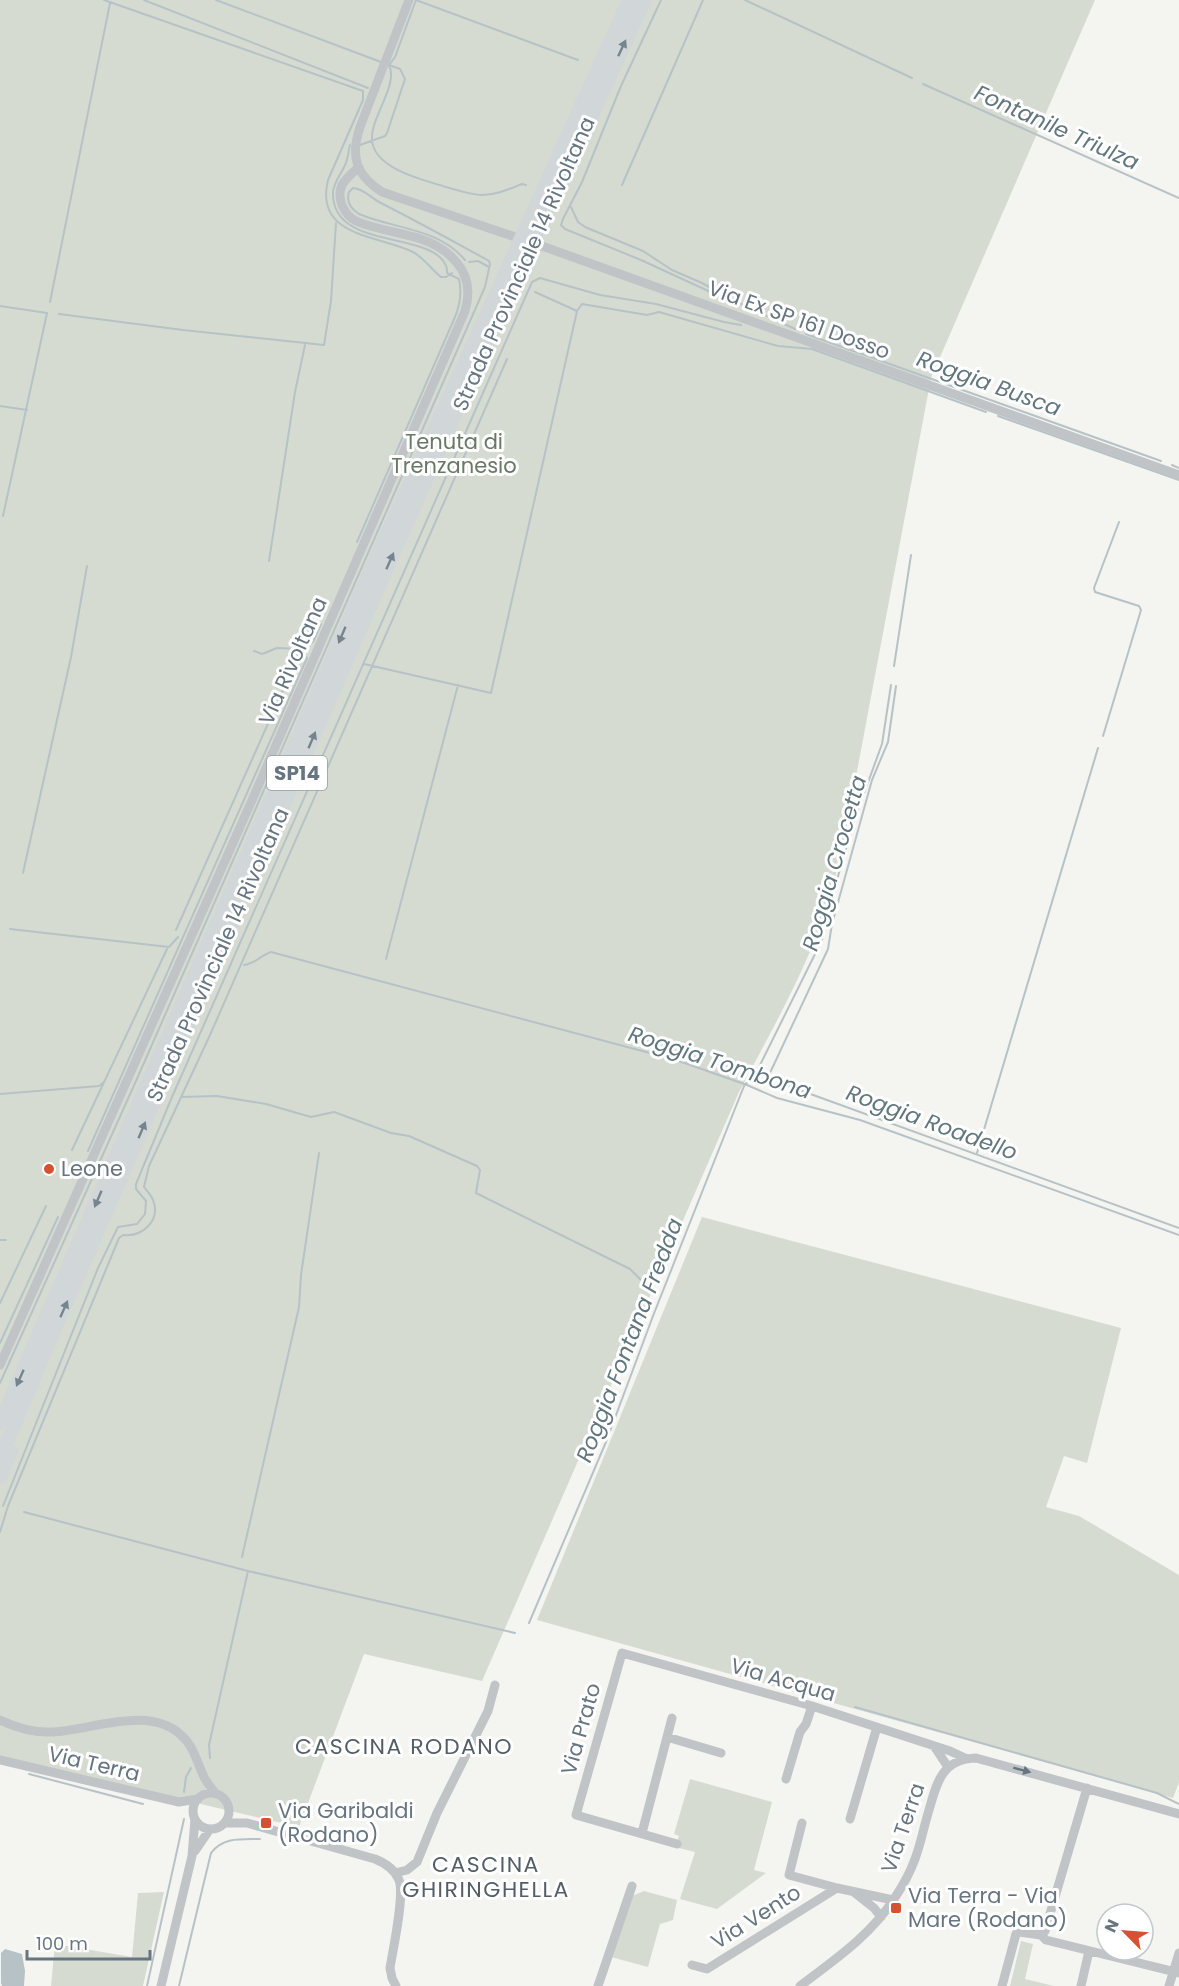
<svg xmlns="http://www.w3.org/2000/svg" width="1179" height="1986" viewBox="0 0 1179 1986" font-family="Poppins,sans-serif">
<rect width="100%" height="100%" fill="#f4f4f1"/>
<path fill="#d6dbd2" d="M0 0H1095L931 378 842 851C836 873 831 896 823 918 802 978 769 1035 739 1092L482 1681 364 1654 299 1827 0 1757Z
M702 1217 1121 1328 1087 1463 1064 1456 1046 1507 1079 1516 1179 1575V1782L1173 1798 537 1620Z
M690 1779 772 1802 754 1870 766 1873 717 1909 680 1899 695 1852 675 1847 679 1836 674 1834Z
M644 1891 677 1900 673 1920 660 1924 648 1967 611 1957 632 1896Z
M164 1892 143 1986H51L55 1944 132 1957 138 1893Z
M1021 1941 1033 1944 1025 1979 1054 1986H1010Z"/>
<path fill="#b7c2c6" d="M5 1949 22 1954 25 1971 24 1986H2L1 1983V1953Z"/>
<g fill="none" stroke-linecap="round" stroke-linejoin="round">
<path stroke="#b7c2c6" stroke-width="2" d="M104 0 363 91V100L328 180C314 237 378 235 413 252 424 258 431 269 441 277H446L452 273
M144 0 368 88
M216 0 381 62
M416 0 578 60
M661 0 621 86 582 182 563 219 561 225 565 229 641 260 717 295
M745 0 912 78
M389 65C399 85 370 118 372 140 374 169 424 180 446 187 458 190 470 195 482 195 496 195 509 189 522 184L526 185
M389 65 395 57 416 0
M923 84 1179 198
M350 145C348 152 348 161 344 167 340 176 334 182 333 192 331 250 429 231 445 264 447 266 447 270 447 273L459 279C462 293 460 305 455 317L357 542
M360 145 385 136 387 133 405 79 400 69 389 65
M622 185 703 0
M571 207 578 222 585 227 643 251 672 270 702 283 733 300 795 329
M469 262 478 261 489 267
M535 292 577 311
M50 302 110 3
M0 306 47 313 3 516
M59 314 183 330 324 345 331 301 336 223
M806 334 1161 461
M0 406 27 410
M998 416 1179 480
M1172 465 1179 468
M269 561 295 392 305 345
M254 651 262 654 277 648 299 649
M364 664 491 693 577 311 582 304 647 315 659 312 778 346 812 349 986 412
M894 666 911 555
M891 685 882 744 855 818 831 900 822 940 757 1071H763L783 1084 1179 1228
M1103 736 1141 610 1139 606 1095 592 1094 588 1119 522
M23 873 71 657 87 566
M10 929 169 947 178 937
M176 930 299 654
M386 959 458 685
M244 965C255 964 261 955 271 952L676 1060 747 1085 777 1098 860 1120 1179 1235
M769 1075 828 949 832 924 872 780 888 742 896 686
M0 1094 99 1086 104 1082
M181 1097 217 1096 266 1104 311 1117 334 1112 391 1133 409 1136 477 1166 480 1170 476 1193 630 1269 643 1282
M72 1150 167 949
M88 1151 307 658 300 651 302 647 313 642 321 624
M977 1153 1098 748
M0 1240H6
M0 1303 46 1206
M0 1343 58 1217
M0 1383 136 1081 485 287 490 264 489 261C453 241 418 222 381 203 372 199 365 189 353 188L349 192C346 202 351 209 359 214 394 229 439 228 465 260
M3 1506 98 1268 118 1227 137 1224 145 1214 146 1201 136 1189V1184L172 1097 532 282 540 278 600 295 656 304 724 322 741 325
M24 1512 248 1571 515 1633
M0 1532 8 1506 119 1238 123 1235C143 1237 161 1220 153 1200 151 1195 147 1191 144 1187L149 1166 210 1035 507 359
M242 1557 299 1307 301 1275 319 1153
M529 1623 606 1442 653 1316 744 1086 757 1071
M855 1707 1157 1793 1179 1804
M210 1758 209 1745 248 1571
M29 1774 143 1804
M184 1792 186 1777 191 1768
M147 1986 184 1819
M179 1986 211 1853C223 1837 241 1839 260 1839"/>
<path stroke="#c0c4c7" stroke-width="9" d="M409 0 360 127C350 157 356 175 382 192L542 246 1179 475
M0 1365 253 798 465 311C470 294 469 277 457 263 432 231 390 236 356 221 344 215 336 198 342 185 346 178 352 173 358 168
M0 1720C17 1728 34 1733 53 1732 92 1730 149 1705 181 1735 195 1747 197 1764 205 1779 208 1784 212 1789 216 1794
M667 1737 721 1753
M934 1746 948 1767
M0 1760 179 1802 198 1799
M786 1779 800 1732 806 1724 812 1706
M193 1811a18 18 0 1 1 36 0a18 18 0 1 1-36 0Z
M850 1819 877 1727
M225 1823H247L375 1859C385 1863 395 1870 399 1880 405 1895 393 1949 390 1968L392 1978 396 1986
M802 1823 789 1875 837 1888 893 1900
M642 1833 672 1718
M677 1844 576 1815 622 1653 812 1706 950 1751 965 1758
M195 1851 210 1829
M395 1873 407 1870 417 1862 437 1813 488 1711 495 1685
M855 1893 874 1908 881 1917
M1041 1935 1046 1940 1179 1973
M692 1965 707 1969 837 1888
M161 1986 192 1856 195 1819
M598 1986 632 1886
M800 1986C834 1960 870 1936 894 1899 902 1887 910 1873 915 1859 921 1843 924 1826 929 1810 937 1782 942 1759 976 1758L1179 1814
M1002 1986 1016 1934 1019 1932 1041 1935 1045 1931 1087 1788
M1081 1986 1089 1951
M1169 1986 1179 1953"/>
<path stroke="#d1d6d9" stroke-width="14" d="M0 1423 370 571 629 0
M0 1459 54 1331 384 575 494 327 645 0
M0 1477 11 1451"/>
</g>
<defs><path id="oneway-solid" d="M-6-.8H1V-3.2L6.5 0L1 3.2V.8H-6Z" transform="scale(1.5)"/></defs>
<g fill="#76848d">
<use href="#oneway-solid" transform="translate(622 48) rotate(-65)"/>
<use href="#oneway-solid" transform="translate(390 561) rotate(-66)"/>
<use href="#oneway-solid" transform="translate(342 635) rotate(113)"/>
<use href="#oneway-solid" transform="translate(312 740) rotate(-67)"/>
<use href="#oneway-solid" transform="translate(142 1130) rotate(-67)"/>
<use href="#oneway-solid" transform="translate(98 1199) rotate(113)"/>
<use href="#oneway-solid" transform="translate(64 1309) rotate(-66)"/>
<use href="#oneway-solid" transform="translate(20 1378) rotate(114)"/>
</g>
<use fill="#667580" href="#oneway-solid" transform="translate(1022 1770) rotate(15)"/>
<g fill="#d65130" stroke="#fff" stroke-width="2">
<circle cx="49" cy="1169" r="6"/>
<rect x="260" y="1817" width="12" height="12" rx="3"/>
<rect x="890" y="1902" width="12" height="12" rx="3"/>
</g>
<g text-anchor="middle" stroke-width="6" stroke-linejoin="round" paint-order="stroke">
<rect fill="#fff" stroke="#949ea6" stroke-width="1.5" x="267" y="756" width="60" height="34" rx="4.5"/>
<g font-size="20" font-weight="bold" fill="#667580">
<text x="297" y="780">SP14</text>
</g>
<g font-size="21" fill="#667580" stroke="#fff">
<text transform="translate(524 264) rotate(-66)" y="7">Strada Provinciale 14 Rivoltana</text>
<text transform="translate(799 320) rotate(20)" y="7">Via Ex SP 161 Dosso</text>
<text transform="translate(293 661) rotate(-66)" y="7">Via Rivoltana</text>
<text transform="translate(218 955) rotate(-66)" y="7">Strada Provinciale 14 Rivoltana</text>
<text transform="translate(783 1680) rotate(16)" y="7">Via Acqua</text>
<text transform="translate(581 1729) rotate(-74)" y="7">Via Prato</text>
<text transform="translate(94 1764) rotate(13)" y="7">Via Terra</text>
<text transform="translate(903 1828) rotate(-71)" y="7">Via Terra</text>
<text transform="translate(756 1917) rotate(-32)" y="7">Via Vento</text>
</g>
<g font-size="21" fill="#697864" stroke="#fff">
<text x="454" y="449">Tenuta di<tspan x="454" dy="24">Trenzanesio</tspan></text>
</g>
<g font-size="21" fill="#667580" stroke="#fff" text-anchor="start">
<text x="61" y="1176">Leone</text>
<text x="278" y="1818">Via Garibaldi<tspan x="278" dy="24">(Rodano)</tspan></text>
<text x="908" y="1903">Via Terra - Via<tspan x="908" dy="24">Mare (Rodano)</tspan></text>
</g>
<g font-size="22" font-style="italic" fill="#61777d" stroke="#fff">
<text transform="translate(1057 127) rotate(24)" y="8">Fontanile Triulza</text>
<text transform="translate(989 383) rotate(20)" y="8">Roggia Busca</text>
<text transform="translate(834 863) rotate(-74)" y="8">Roggia Crocetta</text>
<text transform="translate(720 1062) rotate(18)" y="8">Roggia Tombona</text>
<text transform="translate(932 1122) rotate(20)" y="8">Roggia Roadello</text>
<text transform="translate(629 1340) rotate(-69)" y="8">Roggia Fontana Fredda</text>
</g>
<g font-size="22" letter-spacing="1.5" fill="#535e66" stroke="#fff">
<text x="404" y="1754">CASCINA RODANO</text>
<text x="486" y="1872">CASCINA<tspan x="486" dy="25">GHIRINGHELLA</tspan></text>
</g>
</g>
<g transform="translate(1125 1932) rotate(295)"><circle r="28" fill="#ffffff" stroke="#c2c8cc" stroke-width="1.5"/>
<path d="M0-4.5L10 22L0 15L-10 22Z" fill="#d65130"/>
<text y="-9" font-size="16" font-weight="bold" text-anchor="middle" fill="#667580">N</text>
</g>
<path d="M27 1950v9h123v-9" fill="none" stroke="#667580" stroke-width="3"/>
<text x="36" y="1950" font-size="18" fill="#667580" stroke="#ffffff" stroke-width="4.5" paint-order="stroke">100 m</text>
</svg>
